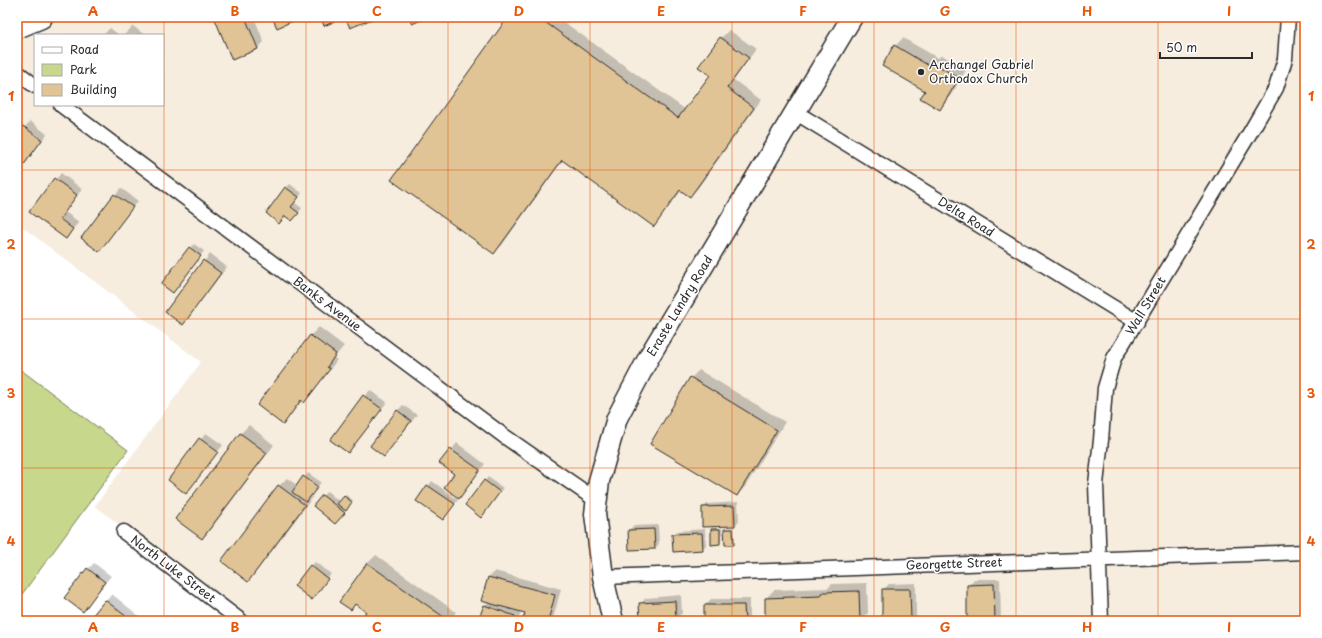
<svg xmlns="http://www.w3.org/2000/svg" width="1322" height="638" viewBox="0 0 1322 638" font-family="'Playpen Sans',sans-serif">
<rect width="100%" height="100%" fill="#fff"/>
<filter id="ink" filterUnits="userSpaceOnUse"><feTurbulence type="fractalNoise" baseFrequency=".025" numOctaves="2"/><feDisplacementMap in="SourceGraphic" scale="8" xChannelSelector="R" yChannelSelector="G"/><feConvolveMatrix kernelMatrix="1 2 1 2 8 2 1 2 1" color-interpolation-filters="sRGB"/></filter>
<g filter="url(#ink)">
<path fill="#f6eddf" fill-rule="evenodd" d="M17 17H1305V621H246L95 506 201 362 17 223ZM35 35H163V105H35Z"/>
<path fill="#c7d78b" stroke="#79815b" d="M17 367 128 450 17 601Z"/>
<path fill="#0003" d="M215 17H254L264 42 258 48 233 59Z
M510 17H557L686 110 711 74 721 38 729 30 756 49 734 80 761 100 698 188 690 196 682 190 654 225 563 160 502 245 494 253Z
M133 26 145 35H124Z
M110 28 119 35H103Z
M903 38 938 58 942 55 966 70 948 100 940 109 895 46Z
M30 121 47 134 17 175V137Z
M61 173 82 189 65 212 79 222 65 238 30 212Z
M290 184 302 193 295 203 302 208 296 216 286 215 279 222 286 188Z
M121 188 138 201 99 251 82 238Z
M194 244 204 251 177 287 163 284Z
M210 254 227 267 183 324 166 312Z
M319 327 344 346 334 358 337 360 312 393 304 401 303 400 283 423 259 405 311 335Z
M699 370 785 422 745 487 737 495 691 378Z
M370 390 387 402 348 452 332 439Z
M403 405 417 415 384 456 397 411Z
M249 425 274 445 210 530 202 538 176 519 241 433Z
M206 433 223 445 186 492 169 480Z
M457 443 485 464 459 497 455 474 441 463Z
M308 473 321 482 311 496 313 497 256 572 248 580 279 486 287 478 298 486Z
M488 477 503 488 481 516 485 481Z
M432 481 458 500 443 519 417 501Z
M327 491 340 502 346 495 353 500 339 519 314 506Z
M738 502 739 521 735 525 703 508 707 504Z
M658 525 659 544 655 548 629 530 633 526Z
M713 528H722L721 541 720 543 712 530Z
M726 528H734L735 542 733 544 725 530Z
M705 529 706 545 702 549 673 535 677 531Z
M376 555 456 612 449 621H361L367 612 355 604 351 608 341 601 368 563Z
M315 562 331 574 316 594 311 566Z
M94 563 111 576 82 611 88 569Z
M495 571 561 589 553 619 550 621H533L524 619 526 613 521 611 518 621H479L485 605 489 602V577Z
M974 579H1000L1001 621H968V586Z
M867 583 868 613 860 621H766V598L774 590 828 588 832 584Z
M916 583V621H883V590L889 584Z
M112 594 139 616 135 621H100L93 616Z
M681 595 682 613 676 619 641 621 640 604 646 598Z
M711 599H750V621H705V605Z"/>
<path fill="#e1c495" stroke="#2b2b2b" d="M214 17H245L258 49 232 60Z
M272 17H302L277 28Z
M321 17H377L350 28 345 17 324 26Z
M410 17H428L412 24Z
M508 17H538L678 118 710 75 698 67 720 37 749 58 727 88 754 108 690 197 680 190 654 227 562 160 494 254 391 180Z
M894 45 931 67 933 63 959 78 940 110 920 98 925 91 882 66Z
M23 126 42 140 17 174V135Z
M54 178 77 195 60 219 73 229 66 239 29 212Z
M285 187 299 197 291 207 299 213 292 221 285 216 279 224 266 213Z
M114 194 133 207 99 252 81 238Z
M189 247 201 256 173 293 161 284Z
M203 260 221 273 183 325 165 312Z
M310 335 336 354 327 367 330 369 304 403 301 400 283 425 257 405Z
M690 377 777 430 737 496 650 444Z
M363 395 382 409 348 453 330 440Z
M397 410 411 421 384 457 370 446Z
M240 433 267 453 202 539 175 519Z
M199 438 218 452 186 494 168 480Z
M450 449 480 470 459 499 444 487 454 474 439 463Z
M303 476 318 487 306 502 292 492Z
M484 480 500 492 481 518 465 505Z
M278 485 305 505 248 582 221 561Z
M427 485 455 504 443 520 416 501Z
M322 495 345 513 335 524 313 506Z
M344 496 352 502 346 511 337 504Z
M734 506 735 526 702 527V507Z
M654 529 655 549 629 550 628 530Z
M711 529H720V544L711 545Z
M724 529H733L734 545H725Z
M702 533 703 550 673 552 672 534Z
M367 563 448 620V621H359L366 612 355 604 351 610 339 602Z
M310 565 328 579 312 600 294 586Z
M87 568 105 582 83 612 64 598Z
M488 577 555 595 548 621 523 619 525 613 481 601Z
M994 584 995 621H967V585Z
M882 589H910L911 621H882Z
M859 591 860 621H765V598L821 596 823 592Z
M105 600 132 621H98L92 616Z
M675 601 676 620 640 621 639 603Z
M484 605 515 616 513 621H478Z
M704 605H744L745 621H704Z"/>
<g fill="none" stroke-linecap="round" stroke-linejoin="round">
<defs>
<path id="street" d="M17 72 35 86
M61 105 504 436 596 500
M795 112 1137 322
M124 532 241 621
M603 577 1305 552
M1101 621 1096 484 1101 440 1105 388 1114 358 1251 131 1276 88 1285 59 1288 17"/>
<path id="secondary" d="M613 621 603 577 595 514 599 481 617 418 650 355 852 17"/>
<path id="primary" d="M17 27 41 17"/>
</defs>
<use href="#street" stroke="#2b2b2b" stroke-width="17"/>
<use href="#secondary" stroke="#2b2b2b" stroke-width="23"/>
<use href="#primary" stroke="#2b2b2b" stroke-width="25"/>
<use href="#street" stroke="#fff" stroke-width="14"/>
<use href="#secondary" stroke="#fff" stroke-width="20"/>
<use href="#primary" stroke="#fff" stroke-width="22"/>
</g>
</g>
<path fill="none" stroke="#e8590c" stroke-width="1" stroke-opacity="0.55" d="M164 17V621M306 17V621M448 17V621M590 17V621M732 17V621M874 17V621M1016 17V621M1158 17V621M17 170H1305M17 319H1305M17 468H1305"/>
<circle fill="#2b2b2b" stroke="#fff" stroke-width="1.5" cx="921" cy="72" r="4"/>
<g text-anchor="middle" stroke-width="3" stroke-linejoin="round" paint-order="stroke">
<g font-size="12" fill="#2b2b2b" stroke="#fff" text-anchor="start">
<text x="929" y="69">Archangel Gabriel<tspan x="929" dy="14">Orthodox Church</tspan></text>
</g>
<g font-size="12" fill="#2b2b2b" stroke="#fff">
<text transform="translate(966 217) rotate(32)" y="4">Delta Road</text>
<text transform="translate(327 304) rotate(37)" y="4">Banks Avenue</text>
<text transform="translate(680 306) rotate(-59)" y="4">Eraste Landry Road</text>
<text transform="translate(1146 306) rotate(-59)" y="4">Wall Street</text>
<text transform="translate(954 564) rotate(-2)" y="4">Georgette Street</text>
<text transform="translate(173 569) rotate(37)" y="4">North Luke Street</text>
</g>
</g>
<rect width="1322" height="638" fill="none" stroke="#fff" stroke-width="44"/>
<rect x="34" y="34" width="130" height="72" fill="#ffffff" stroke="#aaaaaa"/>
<rect x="42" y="47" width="20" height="6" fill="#ffffff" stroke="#aaaaaa"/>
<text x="70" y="54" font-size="12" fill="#2b2b2b">Road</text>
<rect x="42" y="64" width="20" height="12" fill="#c7d78b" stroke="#aaaaaa"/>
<text x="70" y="74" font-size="12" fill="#2b2b2b">Park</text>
<rect x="42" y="84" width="20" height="12" fill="#e1c495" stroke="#aaaaaa"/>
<text x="70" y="94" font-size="12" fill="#2b2b2b">Building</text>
<path d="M1160 52v6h92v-6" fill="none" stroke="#2b2b2b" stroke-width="2"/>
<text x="1166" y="52" font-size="12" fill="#2b2b2b" stroke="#ffffff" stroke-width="3" paint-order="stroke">50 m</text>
<rect x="22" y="22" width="1278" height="594" fill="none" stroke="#e8590c" stroke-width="1.5"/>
<g font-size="13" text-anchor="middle" font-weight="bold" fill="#e8590c">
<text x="93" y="16">A</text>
<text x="235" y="16">B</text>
<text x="377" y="16">C</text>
<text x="519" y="16">D</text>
<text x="661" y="16">E</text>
<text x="803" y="16">F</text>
<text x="945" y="16">G</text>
<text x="1087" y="16">H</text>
<text x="1229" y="16">I</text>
<text x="11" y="101">1</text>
<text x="1311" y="101">1</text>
<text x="11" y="249">2</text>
<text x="1311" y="249">2</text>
<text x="11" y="398">3</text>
<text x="1311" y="398">3</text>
<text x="11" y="546">4</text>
<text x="1311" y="546">4</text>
<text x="93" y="632">A</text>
<text x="235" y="632">B</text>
<text x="377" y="632">C</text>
<text x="519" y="632">D</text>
<text x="661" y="632">E</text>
<text x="803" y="632">F</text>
<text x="945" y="632">G</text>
<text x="1087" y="632">H</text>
<text x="1229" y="632">I</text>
</g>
</svg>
